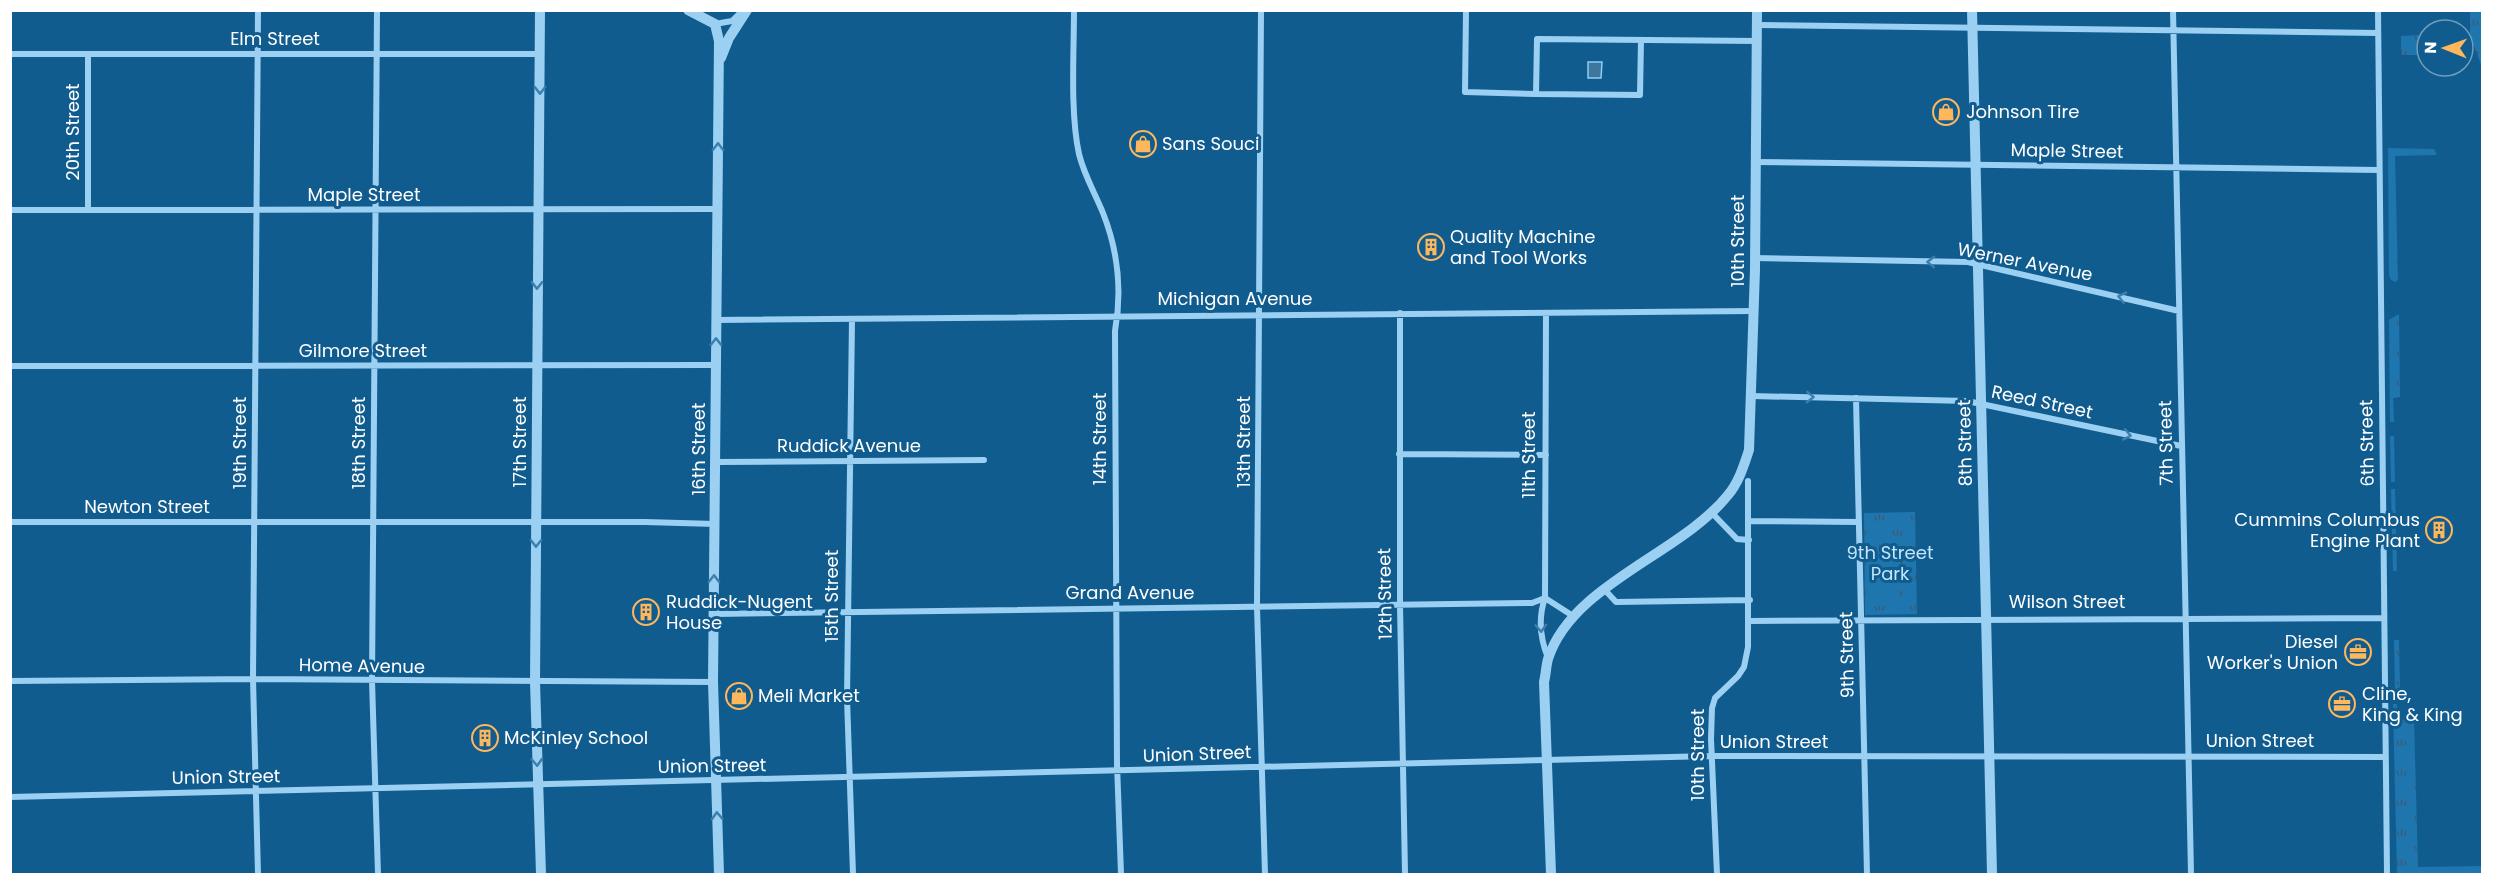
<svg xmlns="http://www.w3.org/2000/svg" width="2493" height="885" viewBox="0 0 2493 885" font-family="Poppins,sans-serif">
<defs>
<pattern id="grass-tufts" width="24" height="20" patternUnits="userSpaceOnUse" patternTransform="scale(1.5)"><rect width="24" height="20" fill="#1f75ad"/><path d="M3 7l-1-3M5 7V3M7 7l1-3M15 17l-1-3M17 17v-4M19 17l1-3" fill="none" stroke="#385e78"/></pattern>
</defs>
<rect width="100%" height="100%" fill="#115c8f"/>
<path fill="url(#grass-tufts)" d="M2470 11H2482V67L2470 35Z
M2422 35 2427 36V55H2401V36Z
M2388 148 2434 149 2437 155 2395 156 2398 278 2396 282 2391 280 2389 275Z
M2399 314 2400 397 2393 398 2394 422H2390L2389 320Z
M2390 436H2394L2395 482H2391Z
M2391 489H2395L2397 571H2393Z
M1915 512 1917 614 1865 615 1864 513Z
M2394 640H2399L2400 689H2395Z
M2393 704H2397L2398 720 2414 719 2418 867 2482 866V874H2397Z"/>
<path fill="#1f75ad" d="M1873 559H1898V606H1873Z"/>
<path fill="#3f769b" stroke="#8ccef6" stroke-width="1.5" d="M1588 62H1602L1601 78H1588Z"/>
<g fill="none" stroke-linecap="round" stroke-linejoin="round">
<path stroke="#9bd0f2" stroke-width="6" d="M258 10 253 679 258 874
M1074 10C1074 53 1070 113 1079 154 1084 175 1095 193 1103 213 1118 251 1122 292 1115 331L1117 764 1121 874
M1261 10 1257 607 1265 874
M1466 10 1465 92 1536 94
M2173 10 2191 874
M2378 10 2387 874
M377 12 372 681 378 874
M715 24 732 21 742 11
M1757 25 2378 33
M1641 40 1640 95 1536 94 1537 39 1757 41
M10 54H540
M1755 162 2379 170
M10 210 717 209
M88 210V54
M1755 258 1968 262 2179 311
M1400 313V605L1405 874
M1546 313 1545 598 1573 616
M852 319 847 698 853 874
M717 320 1754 311
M10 366 716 365
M1752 396 1967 401 2181 446
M1856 398 1867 874
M1399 454 1546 455
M715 462 984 460
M1712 513 1737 539 1749 540
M1749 521 1859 522
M10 522H645L715 524
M1604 589 1616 602 1750 600
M1545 598C1538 618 1540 638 1548 658
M714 614 1532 603 1545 598
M1750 621 2384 618
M10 681 253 679 713 682
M10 797 1712 756 2385 757
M1717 874 1711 739 1712 708 1715 698 1738 676 1744 667 1748 647V481"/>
<path stroke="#9bd0f2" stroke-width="10" d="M540 10 535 682 541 874
M688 10 715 24 719 41 713 682 719 874
M1972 10 1992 874
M721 58 729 38 747 10
M1551 874 1544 682C1546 674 1546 666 1548 659 1572 584 1681 554 1728 495 1739 482 1744 465 1749 450L1755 269 1757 10"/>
</g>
<defs><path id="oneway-chevron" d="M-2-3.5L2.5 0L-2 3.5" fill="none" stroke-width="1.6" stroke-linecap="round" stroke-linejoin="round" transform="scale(1.5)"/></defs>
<g stroke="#3a7fad">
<use href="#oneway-chevron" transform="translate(540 90) rotate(91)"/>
<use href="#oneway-chevron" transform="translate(718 147) rotate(-90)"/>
<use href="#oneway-chevron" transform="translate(1931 262) rotate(-179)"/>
<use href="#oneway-chevron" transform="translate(537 285) rotate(91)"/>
<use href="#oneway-chevron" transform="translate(2122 297) rotate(-167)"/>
<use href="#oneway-chevron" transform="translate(716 342) rotate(-89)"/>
<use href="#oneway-chevron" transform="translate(1810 397) rotate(1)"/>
<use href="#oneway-chevron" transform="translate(2127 435) rotate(11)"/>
<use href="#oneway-chevron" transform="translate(536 543) rotate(91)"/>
<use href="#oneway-chevron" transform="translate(714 579) rotate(-89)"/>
<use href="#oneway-chevron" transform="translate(1541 628) rotate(87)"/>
<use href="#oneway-chevron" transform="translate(537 762) rotate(88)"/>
<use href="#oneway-chevron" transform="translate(717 816) rotate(-92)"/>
</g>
<defs>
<symbol id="shop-ring" viewBox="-11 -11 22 22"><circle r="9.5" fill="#115c8f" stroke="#ffb75c" stroke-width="1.5"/><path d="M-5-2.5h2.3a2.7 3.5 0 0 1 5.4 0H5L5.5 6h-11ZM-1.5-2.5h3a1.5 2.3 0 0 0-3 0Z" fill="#ffb75c"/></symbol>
<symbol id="building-ring" viewBox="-11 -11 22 22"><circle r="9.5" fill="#115c8f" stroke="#ffb75c" stroke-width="1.5"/><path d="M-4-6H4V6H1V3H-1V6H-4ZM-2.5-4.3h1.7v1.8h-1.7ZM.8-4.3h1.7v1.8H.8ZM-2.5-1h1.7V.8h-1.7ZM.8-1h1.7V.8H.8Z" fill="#ffb75c"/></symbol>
<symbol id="office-ring" viewBox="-11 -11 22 22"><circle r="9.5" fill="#115c8f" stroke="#ffb75c" stroke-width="1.5"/><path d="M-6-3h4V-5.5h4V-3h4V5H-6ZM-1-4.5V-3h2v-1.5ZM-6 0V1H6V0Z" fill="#ffb75c"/></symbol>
</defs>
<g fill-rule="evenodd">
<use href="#shop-ring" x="1931" y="97" width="30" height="30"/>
<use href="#shop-ring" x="1128" y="129" width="30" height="30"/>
<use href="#building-ring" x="1416" y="232" width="30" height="30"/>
<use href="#building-ring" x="2424" y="515" width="30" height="30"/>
<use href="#building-ring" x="631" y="597" width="30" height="30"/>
<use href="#office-ring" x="2343" y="637" width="30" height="30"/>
<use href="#shop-ring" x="724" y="681" width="30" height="30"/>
<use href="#office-ring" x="2327" y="689" width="30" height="30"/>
<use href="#building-ring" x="470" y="723" width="30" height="30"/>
</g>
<g text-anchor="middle" stroke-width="6" stroke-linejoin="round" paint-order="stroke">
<g font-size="18" fill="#fff" stroke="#115c8f">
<text x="275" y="45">Elm Street</text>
<text transform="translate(73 132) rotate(-90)" y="6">20th Street</text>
<text transform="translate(2067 151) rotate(1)" y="6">Maple Street</text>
<text x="364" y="201">Maple Street</text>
<text transform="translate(1738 241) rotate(-90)" y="6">10th Street</text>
<text transform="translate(2025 262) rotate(11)" y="6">Werner Avenue</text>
<text x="1235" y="305">Michigan Avenue</text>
<text x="363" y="357">Gilmore Street</text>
<text transform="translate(2042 402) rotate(12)" y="6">Reed Street</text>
<text transform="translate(1100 439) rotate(-90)" y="6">14th Street</text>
<text transform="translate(520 442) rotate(-90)" y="6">17th Street</text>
<text transform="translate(1244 442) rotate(-90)" y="6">13th Street</text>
<text transform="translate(240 443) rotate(-90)" y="6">19th Street</text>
<text transform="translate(359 443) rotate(-90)" y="6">18th Street</text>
<text transform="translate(1965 443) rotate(-91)" y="6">8th Street</text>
<text transform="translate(2166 443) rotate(-91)" y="6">7th Street</text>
<text transform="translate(2367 443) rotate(-91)" y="6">6th Street</text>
<text x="849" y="452">Ruddick Avenue</text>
<text transform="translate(699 449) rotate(-90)" y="6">16th Street</text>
<text transform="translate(1529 455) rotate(-90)" y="6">11th Street</text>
<text x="147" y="513">Newton Street</text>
<text x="1130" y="599">Grand Avenue</text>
<text transform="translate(1385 594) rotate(-91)" y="6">12th Street</text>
<text transform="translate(832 596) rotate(-90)" y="6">15th Street</text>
<text x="2067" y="608">Wilson Street</text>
<text transform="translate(1847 655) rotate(-91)" y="6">9th Street</text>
<text transform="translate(362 666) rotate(1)" y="6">Home Avenue</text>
<text x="2260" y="747">Union Street</text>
<text x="1774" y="748">Union Street</text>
<text transform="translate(1197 754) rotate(-2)" y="6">Union Street</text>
<text transform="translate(1698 755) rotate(-90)" y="6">10th Street</text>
<text transform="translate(712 766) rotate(-1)" y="6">Union Street</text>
<text transform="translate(226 777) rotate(-1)" y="6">Union Street</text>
</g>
<g font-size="18" fill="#fff" stroke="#115c8f" text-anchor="start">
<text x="1966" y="118">Johnson Tire</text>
<text x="1162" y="150">Sans Souci</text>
<text x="1450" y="243">Quality Machine<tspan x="1450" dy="21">and Tool Works</tspan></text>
<text x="2420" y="526" text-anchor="end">Cummins Columbus<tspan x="2420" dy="21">Engine Plant</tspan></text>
<text x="666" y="608">Ruddick-Nugent<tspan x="666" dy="21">House</tspan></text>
<text x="2338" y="648" text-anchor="end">Diesel<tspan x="2338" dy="21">Worker's Union</tspan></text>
<text x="2362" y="700">Cline,<tspan x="2362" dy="21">King &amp; King</tspan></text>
<text x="758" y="702">Meli Market</text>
<text x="504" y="744">McKinley School</text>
</g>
<g font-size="18" fill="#c2e6fd" stroke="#115c8f">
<text x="1890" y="559">9th Street<tspan x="1890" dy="21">Park</tspan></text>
</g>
</g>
<rect width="2493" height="885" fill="none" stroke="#ffffff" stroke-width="24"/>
<g transform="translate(2445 48) rotate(271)"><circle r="28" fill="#115c8f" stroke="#709dbc" stroke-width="1.5"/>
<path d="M0-4.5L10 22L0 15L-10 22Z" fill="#ffb75c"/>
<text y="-9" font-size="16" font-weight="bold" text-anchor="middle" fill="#ffffff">N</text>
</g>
</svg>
